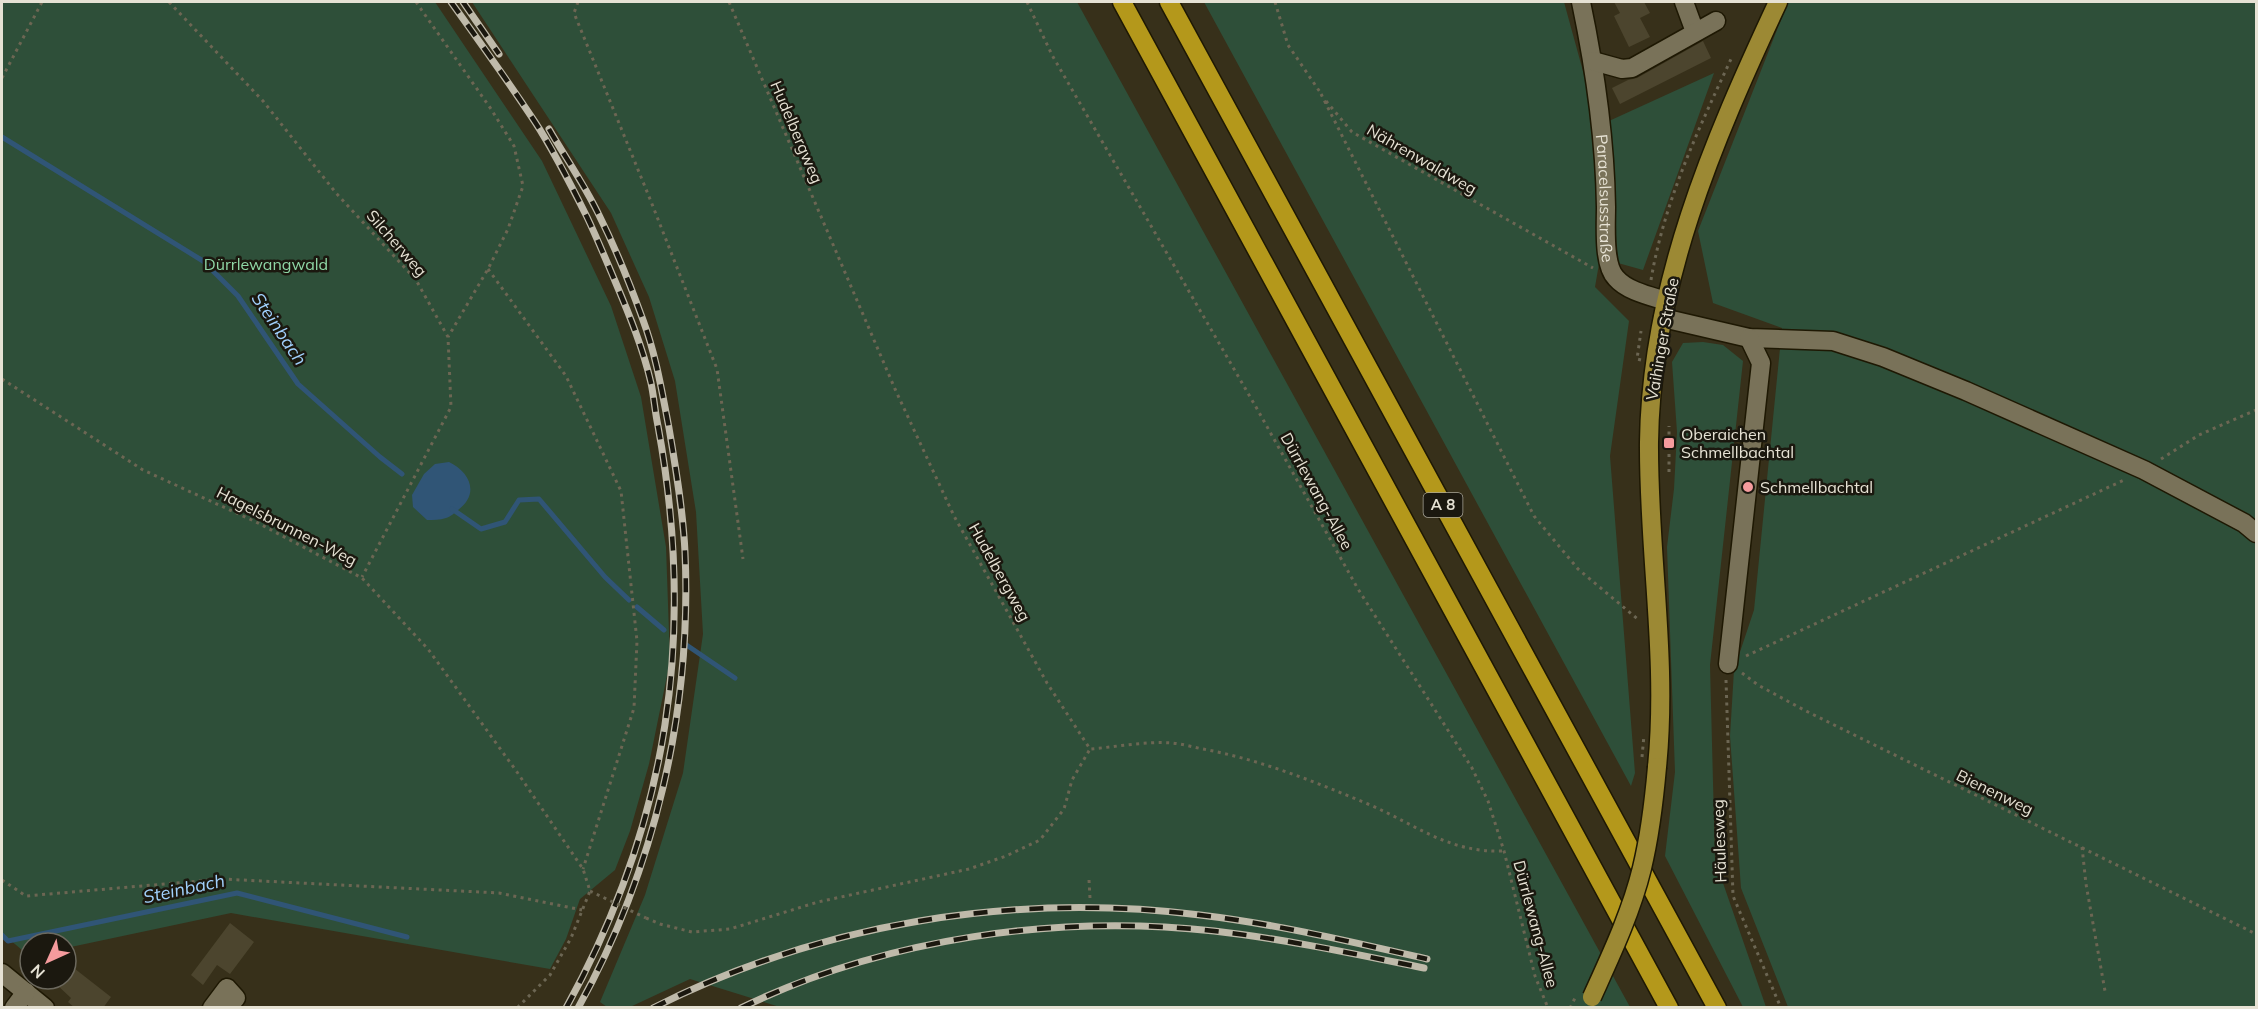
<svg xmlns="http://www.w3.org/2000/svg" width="2258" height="1009" viewBox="0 0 2258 1009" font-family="Mulish,sans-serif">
<rect width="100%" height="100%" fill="#37301a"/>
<path fill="#2e4f39" d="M2 2H435L542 161 611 306 641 397 666 547 670 661 649 764 630 831 615 870 580 899 566 939 550 969 231 913 66 948V943H30L29 956 2 933Z
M472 2H1077L1630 1007 783 1008 690 979 630 1007H607L600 1002 645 895 683 773 703 634 696 512 675 381 649 297 611 213Z
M1204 2H1564L1598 126 1714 73 1643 270 1600 258 1595 287 1629 321 1610 456 1635 773 1631 786Z
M1788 2H2256V1007H1788L1741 888 1730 736 1734 670 1754 610 1782 328 1713 303 1698 231Z
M1703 342 1723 345 1743 361 1710 665 1715 860 1766 1007H1743L1665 856 1675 772 1667 547 1674 489 1677 432 1672 362 1683 343Z"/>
<path fill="#305576" d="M449 462C470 472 480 494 458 510 455 513 450 517 446 518 440 520 433 520 427 520L413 507 412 495 424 474 435 464Z"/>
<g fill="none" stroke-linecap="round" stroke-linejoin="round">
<path stroke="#305576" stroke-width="5" d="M2 137 203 261 238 296 298 384 380 457 402 474
M452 509 481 529 505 522 519 500 539 499 605 577 629 600
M637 607 664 630
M685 644 735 678
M2 935 8 941 237 893 407 937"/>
</g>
<path fill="#4c452e" d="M1614 2H1644L1650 13 1640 18 1650 37 1629 47 1614 16 1620 13Z
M1703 41 1711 58 1620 104 1612 88 1628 80 1637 78Z
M230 923 254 942 230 974 217 965 203 985 191 975Z
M70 965 111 997 103 1008H75L68 1002 71 998 56 984 60 979H66V971Z"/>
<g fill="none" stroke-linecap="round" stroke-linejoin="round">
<defs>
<g id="minor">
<path id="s1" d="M1581 2C1595 69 1605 138 1606 207 1606 225 1603 265 1616 278 1627 291 1650 296 1666 301"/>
<path d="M1684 2 1695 32"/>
<path d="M1593 61 1622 69 1632 68 1716 21"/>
<path d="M1663 318 1749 338 1833 341 1883 357 1966 391 2144 470 2244 523 2256 533"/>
<path d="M1728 664 1761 363 1749 338"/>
<path d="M2 973 45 1008"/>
<path d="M14 1008 26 992"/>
<path d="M212 1008 227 988 236 998 227 1008"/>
</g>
<path id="major" d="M1657 767C1668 658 1648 551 1649 442 1651 285 1713 141 1778 2"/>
<path id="highway" d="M1122 2 1669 1008
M1169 2 1717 1008"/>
</defs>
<use href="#minor" stroke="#1e1803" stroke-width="21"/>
<use href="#major" stroke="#1e1803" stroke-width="21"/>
<use href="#highway" stroke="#1e1803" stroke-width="21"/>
<path stroke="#6c6653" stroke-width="3" stroke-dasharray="3 4.5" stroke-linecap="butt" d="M169 2 263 101 336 193 416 280 448 337 451 407 362 577
M416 2 491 109 514 146 523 186 508 229 488 269 448 337
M578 2 574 13 650 199 717 369 743 559
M729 2 895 389 954 516 1047 683 1090 749C1116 747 1145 741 1172 743 1184 744 1196 748 1208 750 1264 761 1315 782 1368 804 1417 825 1448 853 1504 851
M1027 2 1052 55 1256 407 1358 589 1472 768 1488 801 1504 851 1535 976 1548 1008
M1275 2 1288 45 1322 95
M2 78 42 2
M1321 94 1534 516 1578 569 1640 621
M1326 101 1352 132 1593 268
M488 269 566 376 621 491 637 641 634 708 583 869
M1651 280C1664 202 1698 130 1731 59
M1641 360 1637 359 1641 331
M2 379 143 470 256 522 362 578 428 649 517 772 583 869 590 891 571 938 550 975 517 1008
M2161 459 2199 435 2256 410
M1669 472V426
M1746 656 2124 480
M1742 673 1758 685 1804 710 2256 934
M1726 680 1733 896 1781 1008
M2082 847 2086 884 2105 991
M2 880 26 896 222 879 499 893 582 910
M1089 880 1090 898
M646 918 660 924 692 932 730 929 818 902 969 869 1006 856 1040 840 1064 809 1072 780 1090 749
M1570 1008 1575 998"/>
<use href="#minor" stroke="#797259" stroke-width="18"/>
<use href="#major" stroke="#9c8934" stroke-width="18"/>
<use href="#highway" stroke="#b4981b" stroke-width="18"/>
<defs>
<path id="rail" d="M451 2C479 41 508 81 535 122 554 151 571 185 587 217 597 238 606 260 615 281 629 314 643 348 651 383 654 397 655 412 658 426 696 634 669 822 566 1008
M463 2 499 54
M549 129C565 157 584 184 598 213 615 247 630 284 643 320 656 355 662 392 669 428 676 469 683 511 685 552 692 710 655 870 578 1008
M653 1008C821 923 1013 892 1200 915 1276 924 1352 942 1427 959
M741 1008C885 938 1056 914 1214 931 1285 939 1355 954 1424 968"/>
</defs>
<use href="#rail" stroke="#bfbaaa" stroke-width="7"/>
<use href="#rail" stroke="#1b180f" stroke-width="4.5" stroke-dasharray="14" stroke-linecap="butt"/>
<defs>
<path id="major-bridge" d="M1592 997C1611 955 1631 913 1642 868 1650 835 1654 801 1657 767"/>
</defs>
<use href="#major-bridge" stroke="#1e1803" stroke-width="21" stroke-linecap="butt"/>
<path stroke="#6c6653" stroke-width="3" stroke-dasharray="3 4.5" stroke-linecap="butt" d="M1642 757 1644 735
M590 891 646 918"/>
<use href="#major-bridge" stroke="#9c8934" stroke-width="18"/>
</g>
<g fill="#f59b9d" stroke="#1b180f" stroke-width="2">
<rect x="1663" y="437" width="12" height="12" rx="3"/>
<circle cx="1748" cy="487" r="6"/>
</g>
<g text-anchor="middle" stroke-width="5" stroke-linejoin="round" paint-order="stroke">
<rect fill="#1b180f" stroke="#a9a599" stroke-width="1.5" x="1423.5" y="493" width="39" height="24" rx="4.5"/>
<g font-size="15" font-weight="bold" fill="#e6e2d4">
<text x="1443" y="510">A 8</text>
</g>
<g font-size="16" fill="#e6e2d4" stroke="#1b180f">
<text transform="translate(797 132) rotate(67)" y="6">Hudelbergweg</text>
<text transform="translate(1422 159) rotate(30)" y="6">Nährenwaldweg</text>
<text dy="6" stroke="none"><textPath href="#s1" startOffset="198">Paracelsusstraße</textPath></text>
<text transform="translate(397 243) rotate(49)" y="6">Silcherweg</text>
<text transform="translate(1662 339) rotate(-80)" y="6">Vaihinger Straße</text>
<text transform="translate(1317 491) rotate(61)" y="6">Dürrlewang-Allee</text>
<text transform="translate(287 526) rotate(27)" y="6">Hagelsbrunnen-Weg</text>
<text transform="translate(1000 572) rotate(61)" y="6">Hudelbergweg</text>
<text transform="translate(1995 792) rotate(26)" y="6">Bienenweg</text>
<text transform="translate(1719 841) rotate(-92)" y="6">Häulesweg</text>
<text transform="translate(1536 924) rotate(75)" y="6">Dürrlewang-Allee</text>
</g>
<g font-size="16" fill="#8fd7a6" stroke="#1b180f">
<text x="266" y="270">Dürrlewangwald</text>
</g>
<g font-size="16" fill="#e6e2d4" stroke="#1b180f" text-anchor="start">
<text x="1681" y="440">Oberaichen<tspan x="1681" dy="18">Schmellbachtal</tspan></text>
<text x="1760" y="493">Schmellbachtal</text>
</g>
<g font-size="18" font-style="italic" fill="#a1d0fc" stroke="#1b180f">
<text transform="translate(279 329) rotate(56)" y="6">Steinbach</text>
<text transform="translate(184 889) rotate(-12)" y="6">Steinbach</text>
</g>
</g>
<rect width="2258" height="1009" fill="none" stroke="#e6e2d4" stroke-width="6"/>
<g transform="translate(48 961) rotate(225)"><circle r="28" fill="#1b180f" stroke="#6c695e" stroke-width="1.5"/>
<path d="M0-4.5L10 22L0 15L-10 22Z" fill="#f59b9d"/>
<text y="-9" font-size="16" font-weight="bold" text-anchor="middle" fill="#e6e2d4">N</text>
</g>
</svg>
